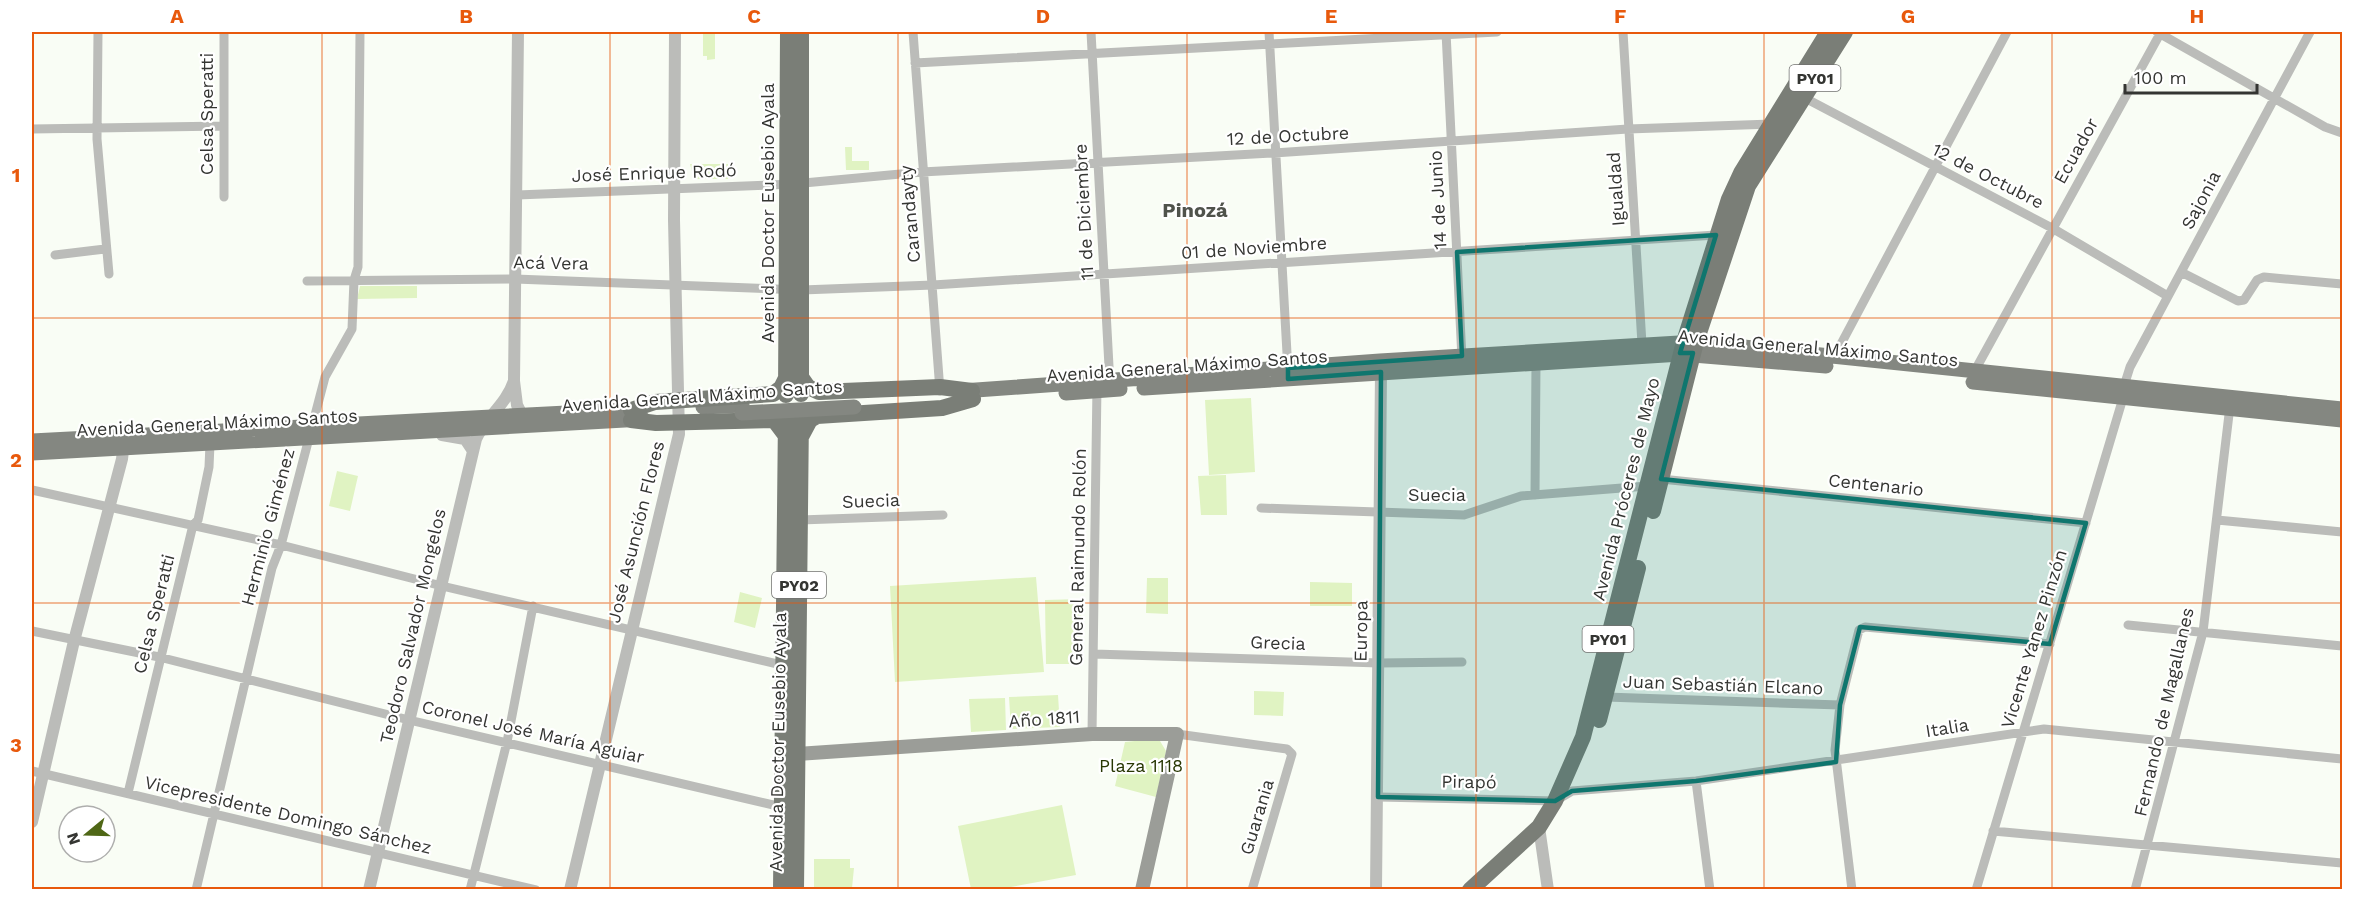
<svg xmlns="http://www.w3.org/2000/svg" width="2374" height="921" viewBox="0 0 2374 921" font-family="'Work Sans',sans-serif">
<rect width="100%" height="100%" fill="#f9fdf5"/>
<path fill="#e0f3c2" d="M703 32H715V59L707 60V56H703Z
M845 147H852V161H869V170H846Z
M690 164H728V179H694Z
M360 286H417V298L357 299Z
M1251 398 1255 472 1209 475 1205 400Z
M337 471 358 476 350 511 329 506Z
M1226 475 1227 515H1201L1198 476Z
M1036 577 1044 672 895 682 890 586Z
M1147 578H1168V614L1146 613Z
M1310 582 1352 583V606H1310Z
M740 592 762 598 755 628 734 622Z
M1081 599 1082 664H1046L1045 600Z
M1254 691 1284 692 1283 716 1254 715Z
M1058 695 1060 727 1011 729 1009 697Z
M1005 698 1006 730 971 732 969 699Z
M1154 739 1160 741 1166 751 1156 797 1115 786 1125 742Z
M1062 805 1076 875 1000 889H971L958 826Z
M814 859H850V868H854L852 888 814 889Z"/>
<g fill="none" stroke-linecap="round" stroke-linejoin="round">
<path stroke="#bbbcb9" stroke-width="9" d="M98 32 97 139 109 274
M913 32 940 391
M1091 32 1110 385
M1269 32 1288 371
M1446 32 1462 359
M1623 32 1642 344
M2157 32 2325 127 2342 133
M915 63 1497 32
M1803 97 2052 228 2166 295
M32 129 224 126
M517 195 793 184 922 172 1274 153 1628 129 1772 124
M224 197V32
M55 255 105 249
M2181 272 2238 301 2244 300 2257 280 2264 277 2342 284
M307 281 515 279 802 290 933 285 1716 235
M1833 359 2007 32
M1973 374 2161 32
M1661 479 2086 523
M32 490 281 545 442 586 786 666
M1535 495 1536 362
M1261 508 1464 515 1521 496 1647 486
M800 520 943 515
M2217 520 2342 532
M2128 625 2342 646
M32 631 159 657 409 720 782 807
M1094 654 1379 663 1462 662
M1606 697 1840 705
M1092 734 1097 386
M1177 734 1287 749 1292 754 1252 890
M32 771 536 890
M1696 781 1710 890
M128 793 193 525 198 520 209 467 210 444
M1378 797 1555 801 1572 791 1696 781 2044 729 2342 759
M1993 831 2342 863
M196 890 272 568 281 545 325 377 352 329 354 280 358 267 360 32
M470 890 507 742 533 606
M1852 890 1835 750 1840 705 1859 630 1865 627 2050 644
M1976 890 2123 398 2124 386 2130 367 2310 32
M2135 890 2203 632 2230 406"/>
<path stroke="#bbbcb9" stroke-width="12" d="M518 32 514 381 517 405 525 421
M442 435 465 439 473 451
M32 822 74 641 122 459 124 442
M1539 827 1548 890
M369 890 476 439C486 417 506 405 514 381
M570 890 679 434 674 220 675 32
M1376 890 1381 372"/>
<path stroke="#9b9d98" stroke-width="14" d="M797 754 1092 734H1177L1142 890"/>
<path stroke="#848781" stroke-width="15" d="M1973 382 2342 420
M1144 388 1681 354 1826 366
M962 391 1380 361 1696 342 2342 409
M1066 393 1120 389
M703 407 742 405
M32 441 625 410
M32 453 643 419"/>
<path stroke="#7a7e77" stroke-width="16" d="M801 377 808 387 819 392 940 387 972 391
M801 394V32
M786 395 788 32
M631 410 655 402 773 394 781 388 786 378
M631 420 656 423 774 420 786 436
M802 435 810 420 817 416 942 408 973 399
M1653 511 1696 342 1748 186 1845 32
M1599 720 1638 568
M781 890 786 416
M796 890 801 415
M1470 890 1539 827 1555 801 1583 737 1684 342 1729 199 1741 173 1828 32"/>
<path stroke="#848781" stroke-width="15" d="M742 413 854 407"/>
</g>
<path fill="#0f766e" fill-opacity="0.2" stroke="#0f766e" stroke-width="4.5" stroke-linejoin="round" d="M1716 235 1680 353H1693L1661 479 2086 523 2050 644 1860 627 1840 705 1836 762 1696 781 1572 791 1555 801 1378 797 1381 372 1288 379V368L1462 356 1457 252Z"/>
<path fill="none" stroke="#e8590c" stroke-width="1.5" stroke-opacity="0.55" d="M322 32V890M610 32V890M898 32V890M1187 32V890M1476 32V890M1764 32V890M2052 32V890M32 318H2342M32 603H2342"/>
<g text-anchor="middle" stroke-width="4.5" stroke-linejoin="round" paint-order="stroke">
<g fill="#fff" stroke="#717270" stroke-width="1.5">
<rect x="1789.5" y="65" width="51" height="26" rx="4.5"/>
<rect x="772" y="572" width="54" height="26" rx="4.5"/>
<rect x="1582.5" y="626" width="51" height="26" rx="4.5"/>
</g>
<g font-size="16" font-weight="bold" fill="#343532">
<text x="1815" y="84">PY01</text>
<text x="799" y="591">PY02</text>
<text x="1608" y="645">PY01</text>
</g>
<g font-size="18" fill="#343532" stroke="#fff">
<text transform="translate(207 114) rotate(-90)" y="6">Celsa Speratti</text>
<text transform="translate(1288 136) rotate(-3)" y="6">12 de Octubre</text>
<text transform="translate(2076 151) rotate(-61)" y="6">Ecuador</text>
<text transform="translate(654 173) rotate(-2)" y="6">José Enrique Rodó</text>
<text transform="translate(1988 176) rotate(27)" y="6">12 de Octubre</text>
<text transform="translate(1616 189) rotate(-94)" y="6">Igualdad</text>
<text transform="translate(1438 200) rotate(-93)" y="6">14 de Junio</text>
<text transform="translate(2201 200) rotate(-62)" y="6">Sajonia</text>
<text transform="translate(1084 212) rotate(-93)" y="6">11 de Diciembre</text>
<text transform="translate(768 213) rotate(-90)" y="6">Avenida Doctor Eusebio Ayala</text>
<text transform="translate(910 214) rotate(-95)" y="6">Carandayty</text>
<text transform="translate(1254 248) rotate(-4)" y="6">01 de Noviembre</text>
<text transform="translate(551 263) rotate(1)" y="6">Acá Vera</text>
<text transform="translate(1818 348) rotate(5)" y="6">Avenida General Máximo Santos</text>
<text transform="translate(1187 366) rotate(-4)" y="6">Avenida General Máximo Santos</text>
<text transform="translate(702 396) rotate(-4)" y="6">Avenida General Máximo Santos</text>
<text transform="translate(217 423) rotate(-3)" y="6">Avenida General Máximo Santos</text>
<text transform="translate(1876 485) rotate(6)" y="6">Centenario</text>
<text transform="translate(1626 489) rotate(-76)" y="6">Avenida Próceres de Mayo</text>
<text x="1437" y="501">Suecia</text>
<text transform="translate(871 501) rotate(-2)" y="6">Suecia</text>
<text transform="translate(268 527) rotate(-75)" y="6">Herminio Giménez</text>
<text transform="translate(636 532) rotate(-76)" y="6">José Asunción Flores</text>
<text transform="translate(1078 557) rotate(-89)" y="6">General Raimundo Rolón</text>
<text transform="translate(154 614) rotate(-76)" y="6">Celsa Speratti</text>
<text transform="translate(413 626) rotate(-77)" y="6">Teodoro Salvador Mongelos</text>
<text transform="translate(1361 631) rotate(-89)" y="6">Europa</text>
<text transform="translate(2034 639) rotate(-73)" y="6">Vicente Yanez Pinzón</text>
<text transform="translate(1278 643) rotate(2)" y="6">Grecia</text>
<text transform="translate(1723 685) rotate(2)" y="6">Juan Sebastián Elcano</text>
<text transform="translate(2164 712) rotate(-77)" y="6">Fernando de Magallanes</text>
<text transform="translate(1044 719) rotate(-4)" y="6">Año 1811</text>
<text transform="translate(1947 728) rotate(-9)" y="6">Italia</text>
<text transform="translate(533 732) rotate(13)" y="6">Coronel José María Aguiar</text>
<text transform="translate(778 742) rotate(-89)" y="6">Avenida Doctor Eusebio Ayala</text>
<text transform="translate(1469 782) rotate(1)" y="6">Pirapó</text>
<text transform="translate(288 815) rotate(13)" y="6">Vicepresidente Domingo Sánchez</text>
<text transform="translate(1257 817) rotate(-73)" y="6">Guarania</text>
</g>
<g font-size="18" fill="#283703" stroke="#fff">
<text x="1141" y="772">Plaza 1118</text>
</g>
<g font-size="20" font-weight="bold" fill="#50534c" stroke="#fff">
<text x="1195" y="217">Pinozá</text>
</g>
</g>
<rect width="2374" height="921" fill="none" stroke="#ffffff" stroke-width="66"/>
<g transform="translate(87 834) rotate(251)"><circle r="28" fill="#ffffff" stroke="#aeaead" stroke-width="1.5"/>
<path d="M0-4.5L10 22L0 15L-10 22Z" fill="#4f6716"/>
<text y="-9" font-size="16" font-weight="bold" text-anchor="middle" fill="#343532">N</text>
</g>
<path d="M2125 84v9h132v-9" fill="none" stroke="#343532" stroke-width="3"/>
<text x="2134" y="84" font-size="18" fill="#343532" stroke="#ffffff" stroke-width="4.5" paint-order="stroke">100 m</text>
<rect x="33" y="33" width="2308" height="855" fill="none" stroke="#e8590c" stroke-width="2"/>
<g font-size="20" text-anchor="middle" font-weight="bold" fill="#e8590c">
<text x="177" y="23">A</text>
<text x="466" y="23">B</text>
<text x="754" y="23">C</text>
<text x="1043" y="23">D</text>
<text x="1331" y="23">E</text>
<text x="1620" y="23">F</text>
<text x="1908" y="23">G</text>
<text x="2197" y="23">H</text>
<text x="16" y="182">1</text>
<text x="16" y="467">2</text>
<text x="16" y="752">3</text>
</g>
</svg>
